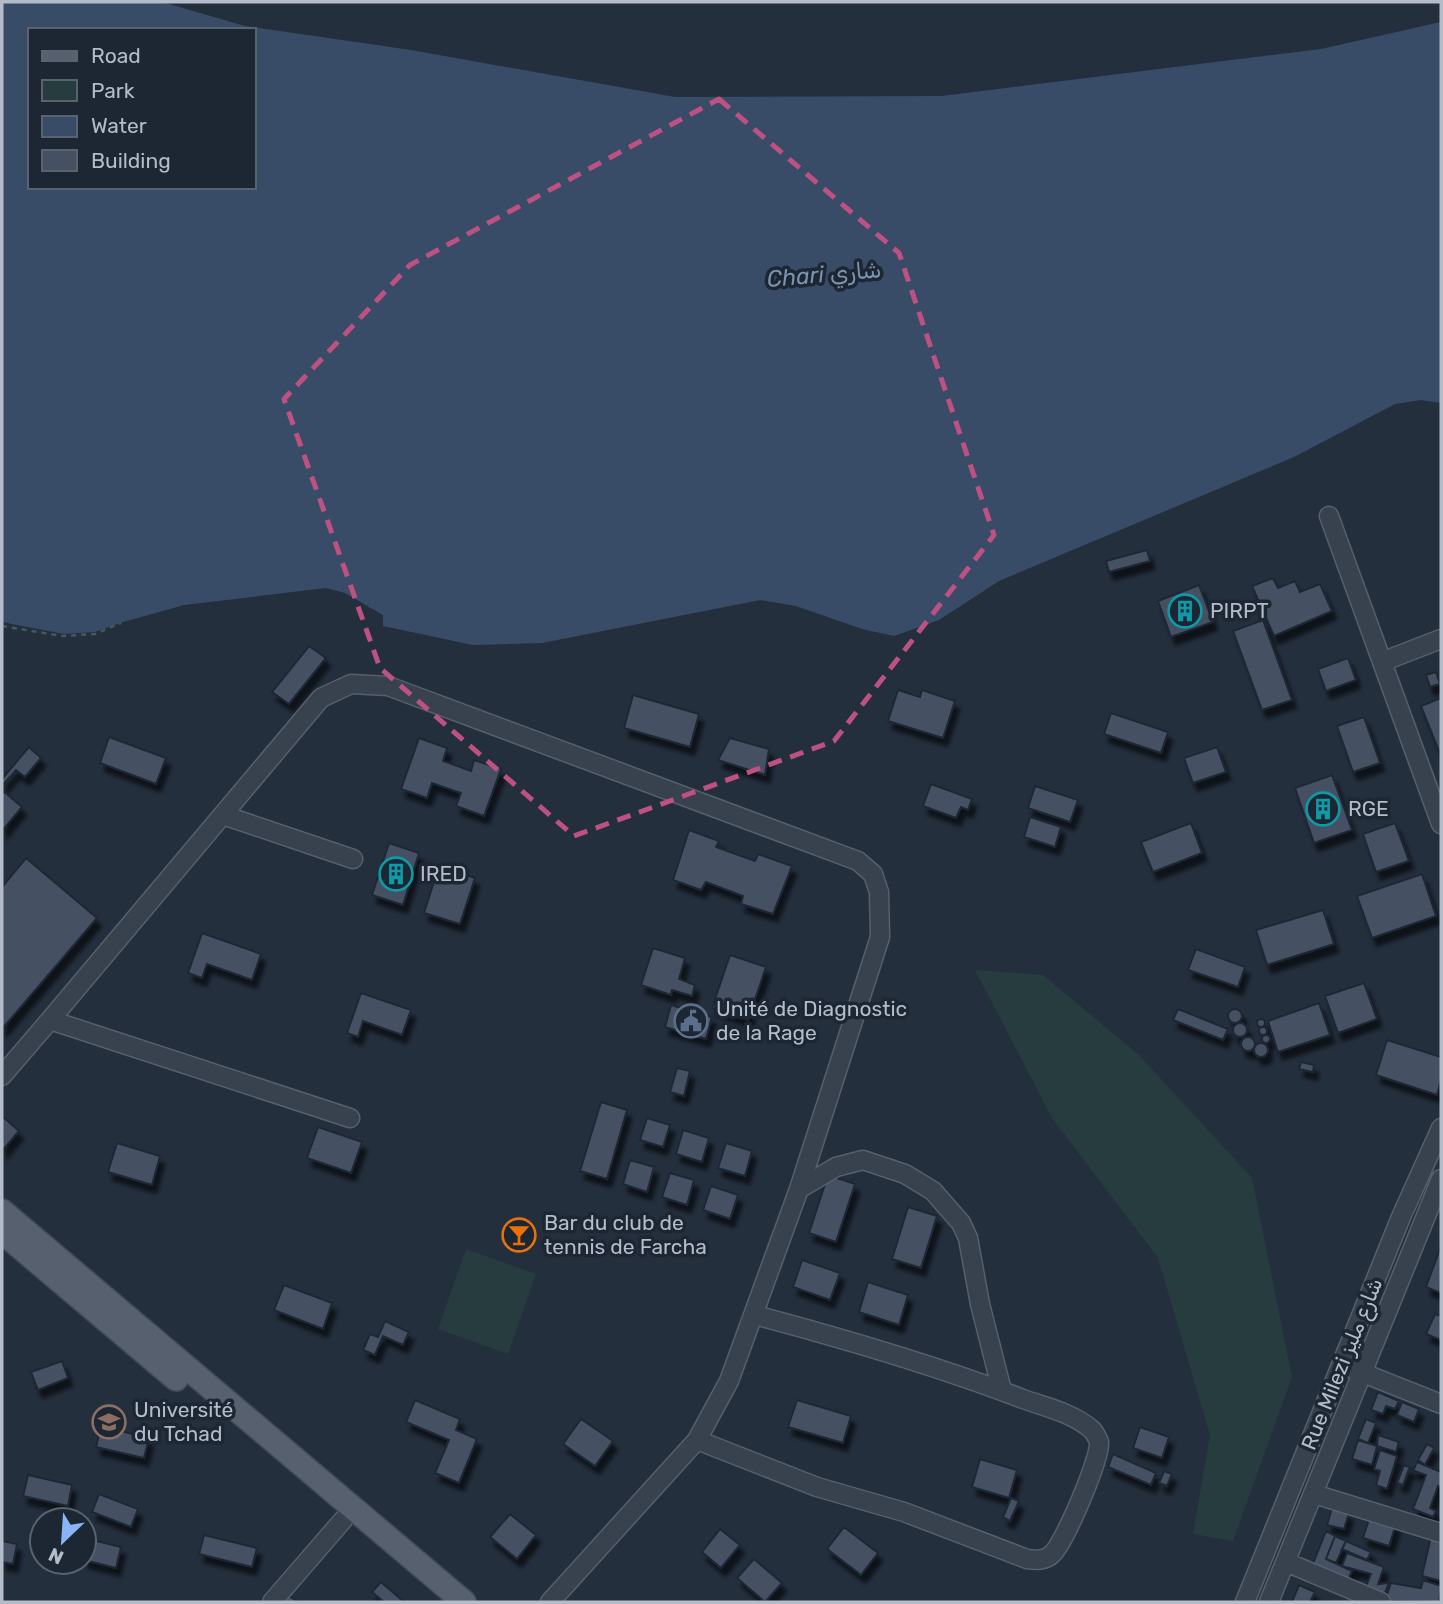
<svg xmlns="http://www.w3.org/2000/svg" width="1443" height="1604" viewBox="0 0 1443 1604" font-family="Rubik,Vazirmatn,sans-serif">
<defs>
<filter id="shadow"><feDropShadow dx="4.5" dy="8" stdDeviation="2" flood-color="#0009"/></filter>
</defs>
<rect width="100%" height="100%" fill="#242f3e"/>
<path fill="#263c3f" d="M975 970 1043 975 1139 1055 1252 1178 1292 1377 1233 1541 1193 1534 1210 1435 1158 1258 1052 1118Z
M466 1249 536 1274 508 1354 438 1329Z"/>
<path fill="#394c67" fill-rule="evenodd" d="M2 2H162L245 26 411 50 675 97 942 96 1321 49 1441 22V403L1421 400 1395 404 1294 457 999 581 939 620 894 636 862 629 796 606 760 600 542 643 473 645 383 626V615L345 593 326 588 184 605 123 622 95 632 64 634 2 622ZM30 30H254V187H30Z"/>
<path fill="#455162" stroke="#1f2835" stroke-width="2" filter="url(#shadow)" d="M1147 550 1150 561 1109 572 1106 561Z
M1273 578 1278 588 1295 581 1300 592 1320 584 1332 611 1274 636 1252 586Z
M1199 585 1213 622 1171 637 1158 601Z
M1263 620 1292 700 1262 710 1233 631Z
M309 646 326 658 289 704 272 692Z
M1348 658 1356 680 1326 691 1318 669Z
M1436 672 1440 684 1430 687 1426 675Z
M898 690 920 697 922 690 955 701 943 738 888 721Z
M633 695 699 714 690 747 624 728Z
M1441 698V756L1421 706Z
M1111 713 1168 732 1161 753 1104 734Z
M1364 717 1380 763 1353 772 1337 726Z
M109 737 166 758 156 784 100 763Z
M419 738 447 748 443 761 471 771 474 760 501 769 484 816 456 806 461 793 432 783 427 798 401 789Z
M730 738 769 749 765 775 718 760Z
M29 747 41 758 25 777 16 770 2 786V779Z
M1217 747 1226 772 1193 783 1184 758Z
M1332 775 1352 830 1314 843 1295 788Z
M931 784 972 799 968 810 961 807 956 818 923 806Z
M1035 786 1078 800 1070 822 1028 808Z
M2 790 22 807 2 831Z
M1030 817 1061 827 1055 847 1024 837Z
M1191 823 1202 853 1153 872 1141 842Z
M1395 823 1409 861 1376 872 1363 834Z
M689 830 719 841 716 847 755 861 758 854 792 866 773 914 741 904 743 896 706 882 701 890 673 880Z
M389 843 419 853 403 905 372 895Z
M26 858 97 918 2 1029V887Z
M439 866 475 878 460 924 424 913Z
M1422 874 1436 916 1372 938 1357 896Z
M1323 910 1334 944 1267 965 1256 930Z
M202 933 261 954 252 980 207 964 202 978 188 973Z
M653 948 685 958 679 979 695 985 692 996 672 990 671 995 641 985Z
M1196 949 1245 967 1238 987 1188 970Z
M730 955 766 967 748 1020 712 1008Z
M1364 983 1377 1019 1338 1033 1325 996Z
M361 993 411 1010 402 1035 363 1021 358 1037 347 1033Z
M1319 1003 1330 1035 1278 1052 1268 1021Z
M671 1005 712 1017 706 1039 665 1027Z
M1178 1009 1228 1029 1223 1040 1173 1020Z
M1228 1016a7 7 0 1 1 14 0a7 7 0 1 1-14 0Z
M1257 1023a4 4 0 1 1 8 0a4 4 0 1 1-8 0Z
M1233 1030a7 7 0 1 1 14 0a7 7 0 1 1-14 0Z
M1259 1031a4 4 0 1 1 8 0a4 4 0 1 1-8 0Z
M1262 1039a4 4 0 1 1 8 0a4 4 0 1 1-8 0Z
M1241 1044a7 7 0 1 1 14 0a7 7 0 1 1-14 0Z
M1387 1040 1441 1057V1080L1437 1095 1376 1075Z
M1254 1050a7 7 0 1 1 14 0a7 7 0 1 1-14 0Z
M1301 1062 1314 1065 1313 1072 1299 1069Z
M677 1068 690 1071 684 1096 670 1092Z
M601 1102 627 1110 607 1179 580 1171Z
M2 1116 19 1131 2 1151Z
M647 1118 670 1125 663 1147 640 1140Z
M318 1127 362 1142 351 1173 307 1158Z
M683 1130 709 1138 702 1162 676 1154Z
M117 1143 160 1156 152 1185 108 1172Z
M726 1143 752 1151 745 1176 718 1168Z
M630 1160 654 1167 647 1192 623 1184Z
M670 1173 694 1180 687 1205 662 1197Z
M828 1175 855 1184 836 1242 809 1233Z
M711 1186 738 1195 730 1219 703 1210Z
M908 1207 937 1216 921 1268 892 1259Z
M1441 1246V1293L1426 1287Z
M802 1260 840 1273 830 1300 793 1287Z
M868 1282 908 1295 899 1325 859 1312Z
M284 1285 332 1303 323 1329 274 1310Z
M1435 1314 1441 1316V1340L1426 1334Z
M385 1321 409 1332 403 1345 383 1336 375 1355 363 1350 370 1334 378 1337Z
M62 1361 68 1378 38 1390 31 1372Z
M1378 1392 1399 1401 1395 1409 1386 1406 1383 1414 1371 1410Z
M415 1400 460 1419 456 1430 477 1439 459 1483 435 1473 449 1440 406 1422Z
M797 1400 851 1416 843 1443 788 1427Z
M1402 1402 1419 1409 1414 1422 1397 1415Z
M581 1419 613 1441 595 1466 563 1444Z
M1366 1419 1376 1423 1368 1443 1358 1439Z
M101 1426 149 1438 144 1458 96 1447Z
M1140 1427 1169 1437 1162 1458 1133 1448Z
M1378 1435 1399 1442 1396 1452 1377 1446Z
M1358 1440 1377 1446 1372 1465 1352 1459Z
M1427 1444 1434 1448 1425 1465 1418 1460Z
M1380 1450 1397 1456 1387 1489 1376 1485 1380 1471 1374 1469Z
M1113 1454 1156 1473 1151 1485 1108 1467Z
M980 1459 1017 1470 1009 1498 972 1487Z
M1417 1462 1441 1472V1487L1438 1486 1430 1508 1436 1511 1433 1517 1413 1509 1426 1475 1409 1469 1403 1485 1397 1483 1404 1465 1414 1469Z
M1164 1471 1172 1474 1167 1486 1159 1483Z
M28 1475 72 1485 68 1506 23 1496Z
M99 1494 138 1509 131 1527 92 1512Z
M1011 1498 1019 1501 1010 1521 1003 1517Z
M1332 1508 1349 1513 1344 1529 1327 1525Z
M510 1514 536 1535 517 1559 490 1537Z
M1370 1516 1396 1524 1389 1546 1363 1538Z
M844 1527 878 1553 861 1575 827 1549Z
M720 1529 740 1545 721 1568 702 1552Z
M1326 1531 1335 1536 1326 1559 1352 1571 1348 1580 1312 1566Z
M204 1535 257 1548 252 1567 199 1554Z
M1335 1536 1346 1541 1336 1563 1326 1559Z
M1431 1536 1441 1538V1581L1422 1576Z
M84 1538 121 1547 116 1568 84 1560Z
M2 1541 17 1544 13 1564 2 1562Z
M1346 1541 1371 1552 1367 1560 1342 1549Z
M1347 1553 1384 1567 1378 1584 1389 1583 1384 1595 1366 1586 1371 1574 1342 1566Z
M754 1559 782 1583 765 1602 737 1578Z
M1423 1580 1441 1586 1439 1602 1385 1601 1391 1583 1421 1588Z
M381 1582 403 1601 402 1602H384L372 1592Z
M1299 1585 1315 1592 1310 1602H1292Z
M287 1595 299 1602H282Z"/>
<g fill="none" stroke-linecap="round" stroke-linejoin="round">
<defs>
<path id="minor" d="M1329 516 1441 824
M1384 661 1441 639
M223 815 353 859
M50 1020 321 698 351 684 388 686 858 861 873 874 879 892 880 937 799 1189 729 1381 697 1440 550 1602
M2 1076 50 1020 350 1118
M799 1189 836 1167 863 1160 905 1174 933 1191 961 1223 968 1238 980 1304 1002 1391
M1353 1369 1441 1404
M697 1440 817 1487 904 1512 1027 1559C1036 1560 1045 1561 1052 1554 1064 1544 1101 1457 1099 1442 1098 1439 1094 1431 1091 1429 1073 1413 1045 1407 1023 1399 935 1365 845 1339 755 1315
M1314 1494 1441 1533
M1286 1562 1381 1602
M272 1602 343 1520
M1245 1602 1401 1217 1441 1128
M1269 1602 1441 1179"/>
<path id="major" d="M2 1211 464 1602
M2 1232 176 1379"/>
</defs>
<use href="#minor" stroke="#565f6c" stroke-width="21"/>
<use href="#major" stroke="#414a57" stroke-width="26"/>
<path stroke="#44595c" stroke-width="2.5" stroke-dasharray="5 5" stroke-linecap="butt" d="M2 626 62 636 95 634 121 623"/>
<use href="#minor" stroke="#38414e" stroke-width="18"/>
<use href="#major" stroke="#56606e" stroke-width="23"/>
</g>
<path fill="none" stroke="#bd5182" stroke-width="5" stroke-dasharray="14 9" stroke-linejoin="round" d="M719 99 899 253 994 535 834 741 574 836 380 668 284 399 410 265Z"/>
<defs>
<symbol id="building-ring" viewBox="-11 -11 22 22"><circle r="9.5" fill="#1d2633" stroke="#0f9aa8" stroke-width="1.5"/><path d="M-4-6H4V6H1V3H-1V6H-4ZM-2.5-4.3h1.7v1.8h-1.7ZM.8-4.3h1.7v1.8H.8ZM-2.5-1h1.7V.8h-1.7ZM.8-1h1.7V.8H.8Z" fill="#0f9aa8"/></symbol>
<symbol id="civic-ring" viewBox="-11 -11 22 22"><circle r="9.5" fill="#1d2633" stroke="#5c6f8a" stroke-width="1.5"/><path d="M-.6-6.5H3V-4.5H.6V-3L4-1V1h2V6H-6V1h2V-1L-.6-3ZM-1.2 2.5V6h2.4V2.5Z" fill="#5c6f8a"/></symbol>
<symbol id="bar-ring" viewBox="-11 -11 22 22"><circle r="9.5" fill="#1d2633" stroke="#e8710a" stroke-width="1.5"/><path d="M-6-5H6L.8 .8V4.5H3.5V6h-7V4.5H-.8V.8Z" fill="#e8710a"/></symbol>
<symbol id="university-ring" viewBox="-11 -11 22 22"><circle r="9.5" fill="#1d2633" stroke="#8d6e63" stroke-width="1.5"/><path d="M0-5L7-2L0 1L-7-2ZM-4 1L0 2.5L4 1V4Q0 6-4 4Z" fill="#8d6e63"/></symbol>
</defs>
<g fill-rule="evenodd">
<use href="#building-ring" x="1166" y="592" width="38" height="38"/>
<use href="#building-ring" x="1304" y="790" width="38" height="38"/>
<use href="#building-ring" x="377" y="855" width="38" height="38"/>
<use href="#civic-ring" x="672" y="1002" width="38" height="38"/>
<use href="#bar-ring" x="500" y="1216" width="38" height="38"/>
<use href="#university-ring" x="90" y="1403" width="38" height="38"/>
</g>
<g text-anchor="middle" stroke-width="7" stroke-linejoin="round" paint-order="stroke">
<g font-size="21" fill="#b4bcc9" stroke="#1d2633" text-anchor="start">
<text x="1210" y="618">PIRPT</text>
<text x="1348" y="816">RGE</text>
<text x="420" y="881">IRED</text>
<text x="716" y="1016">Unité de Diagnostic<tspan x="716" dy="24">de la Rage</tspan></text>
<text x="544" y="1230">Bar du club de<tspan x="544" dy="24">tennis de Farcha</tspan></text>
<text x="134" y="1417">Université<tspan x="134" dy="24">du Tchad</tspan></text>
</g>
<g font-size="21" fill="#b4bcc9" stroke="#1d2633">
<text transform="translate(1342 1364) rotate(-68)" y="7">Rue Milezi شارع مليز</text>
</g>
<g font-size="23" font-style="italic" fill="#7c92b1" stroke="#1d2633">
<text transform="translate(824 274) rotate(-5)" y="8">Chari شاري</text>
</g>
</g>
<rect width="1443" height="1604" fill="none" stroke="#b4bcc9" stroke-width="7"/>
<rect x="28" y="28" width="228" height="161" fill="#1d2633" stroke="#59626f" stroke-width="2"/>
<rect x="42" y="51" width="35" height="10" fill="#56606e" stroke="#59626f" stroke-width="2"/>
<text x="91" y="63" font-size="21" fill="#b4bcc9">Road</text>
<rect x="42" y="80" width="35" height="21" fill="#263c3f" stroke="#59626f" stroke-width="2"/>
<text x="91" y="98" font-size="21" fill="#b4bcc9">Park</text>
<rect x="42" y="116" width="35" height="21" fill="#394c67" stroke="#59626f" stroke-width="2"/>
<text x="91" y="133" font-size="21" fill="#b4bcc9">Water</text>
<rect x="42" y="150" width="35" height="21" fill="#455162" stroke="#59626f" stroke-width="2"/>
<text x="91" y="168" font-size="21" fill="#b4bcc9">Building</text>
<g transform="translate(63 1541) rotate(205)"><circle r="33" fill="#1d2633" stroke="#59626f" stroke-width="2"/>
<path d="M0-5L12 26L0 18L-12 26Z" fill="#8ab4f8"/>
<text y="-10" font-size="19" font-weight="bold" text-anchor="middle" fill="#b4bcc9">N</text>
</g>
</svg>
